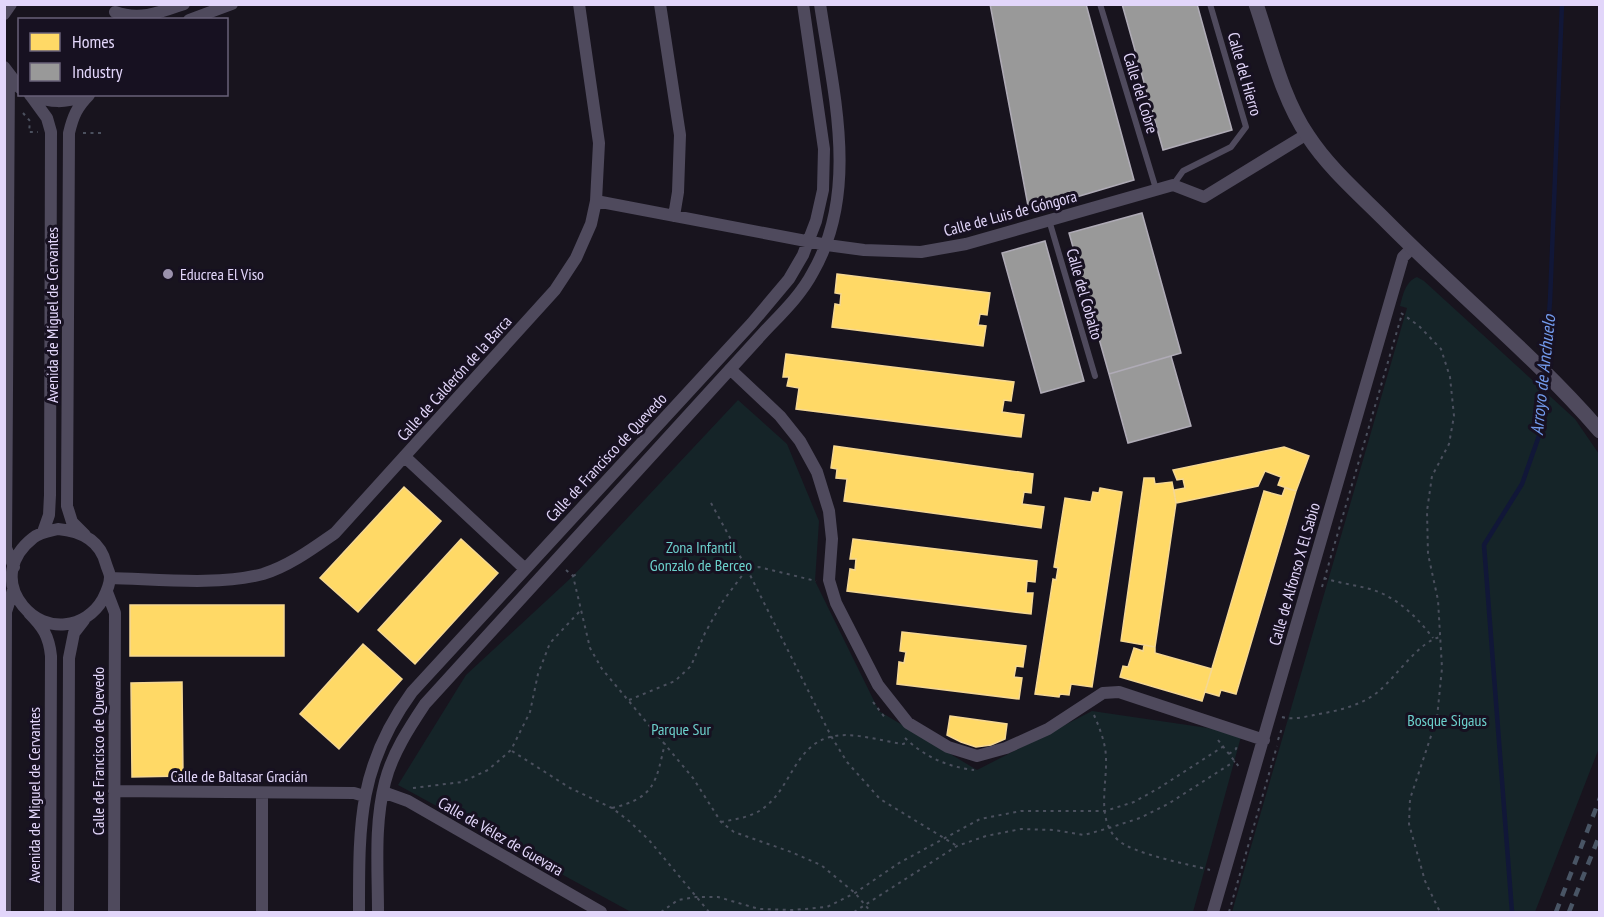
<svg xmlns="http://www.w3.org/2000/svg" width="1604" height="917" viewBox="0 0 1604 917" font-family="'PT Sans Narrow',sans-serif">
<rect width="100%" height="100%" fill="#18141e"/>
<path fill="#152428" d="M1417 277 1424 281 1575 419 1599 454V748L1535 912H1232L1405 315 1407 308 1400 306C1403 295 1405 282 1417 277Z
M738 400 787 444 819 521 815 581 879 711 977 770 1092 711 1242 733 1193 912H631L398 785 466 675 573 576Z"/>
<path fill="#ffd966" stroke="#f6d892" stroke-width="1.5" d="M837 274 990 293 987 315 980 314 978 325 986 326 983 346 832 327 835 304 840 305 841 294 835 293Z
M786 354 1014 382 1011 401 1004 400 1002 412 1024 415 1021 437 796 409 799 388 787 386 789 377H783Z
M834 446 1033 474 1031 493 1024 492 1022 504 1044 507 1041 528 844 501 847 479 836 478 837 469 831 468Z
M1284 447 1309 456 1296 491 1278 485 1281 477 1265 471 1258 486 1176 503 1174 490 1185 488 1183 479 1177 480 1173 470Z
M1144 478H1154L1155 484 1172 482 1176 503 1155 647 1121 641Z
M404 487 441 521 358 612 320 578Z
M1100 488 1122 492 1092 687 1071 684 1069 695 1060 694 1059 697 1035 694 1053 579 1056 580 1058 568 1054 567 1065 498 1091 502 1093 492 1099 493Z
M1285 488 1296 491 1236 694 1221 690 1219 696 1205 692 1264 491 1282 496Z
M461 539 498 573 415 664 378 630Z
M853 539 1037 561 1035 582 1027 581 1026 593H1033L1031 614 847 591 850 569 855 570 856 559H850Z
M130 605H284V656H130Z
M902 632 1026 646 1023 667 1016 666 1014 677 1022 678 1019 699 897 684 899 662 904 663 906 652 900 651Z
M363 644 402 679 339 749 300 714Z
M1144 645 1155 647V653L1212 669 1202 701 1120 677 1123 666 1128 667 1134 648 1143 651Z
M182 682 183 776 132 777 131 683Z
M950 716 1007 724 1005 739 991 745 976 747 961 742 947 735Z"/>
<path fill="#999" stroke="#afabb6" stroke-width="1.5" d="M990 4H1086L1134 180 1029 211Z
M1122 4H1197L1232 130 1163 150Z
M1142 213 1181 353 1109 374 1069 233Z
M1045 241 1084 381 1041 393 1002 253Z
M1171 356 1191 426 1128 443 1109 374Z"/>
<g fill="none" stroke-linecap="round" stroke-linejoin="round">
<path stroke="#111738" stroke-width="4.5" d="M1545 367 1550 301 1562 4
M1512 912 1484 545 1522 484 1540 433 1544 379"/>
<path stroke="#4b505e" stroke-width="2" stroke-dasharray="3 4.5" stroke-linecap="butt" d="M23 113 30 121 29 132H38
M83 133H105
M1401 313 1419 326 1441 349 1450 377 1454 416 1449 444 1432 476 1427 511 1428 554 1438 600 1442 668 1437 718 1410 799 1409 824 1425 881 1440 912
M711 503 747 569 831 736 847 762 880 799 957 846
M566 570 573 576 590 648 602 669 693 778 721 822 734 832 791 852 821 865 855 893 871 912
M573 576 579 573
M1324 578C1339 583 1355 585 1370 589 1397 597 1416 616 1433 638
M1322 587 1402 314
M629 700 675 681 691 666 705 633 723 601 747 569 759 567 816 581
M873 702 886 719
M1094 715C1100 729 1106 744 1106 759 1107 785 1096 820 1118 840 1133 854 1188 864 1210 870
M1282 717C1293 720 1304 717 1314 715 1337 711 1361 706 1379 691 1396 677 1421 639 1441 637
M905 738C925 757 948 767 974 770
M1218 740 1240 768
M1278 740 1282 728
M512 751 570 788 612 808 629 821 649 840 709 912
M1229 754 1236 749 1237 745
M413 788 462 782 488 770 511 750 530 712 538 674 550 643 580 611
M612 808C655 798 656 782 665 743
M721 822C736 819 753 817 765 807 791 787 795 746 830 737 852 731 881 741 903 744L908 742
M661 912 678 900 696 897H718L759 909 793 910 827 907 855 893 899 863 980 819 1021 811H1105L1134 802 1159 788 1224 746
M854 912 957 846 986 836 1021 829 1054 830 1084 835 1109 828 1140 818 1168 804 1235 761
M1229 912 1277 746"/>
<path stroke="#4f4a5d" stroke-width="6" d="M1100 4 1156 189
M1173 185 1183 171 1231 147 1246 127 1210 4
M1049 220 1095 376"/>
<path stroke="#4f4a5d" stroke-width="12" d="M660 4 680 135 678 192 674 216
M115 12C140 21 161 12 184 4
M4 14 11 4
M189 20 232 4
M4 67 20 88
M9 75 6 548 14 567
M30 95C53 103 63 103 86 96
M31 96 47 118 51 132 50 495 49 515 43 532
M596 201 827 245 864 250 921 252 966 244 1173 185 1204 197 1307 134
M730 369 780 416 800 441 817 472 829 511 832 539 829 580 836 603 878 685 908 723 948 747 977 756 1006 748 1048 729 1103 693 1119 692 1264 740
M405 457 525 569
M58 529C81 531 100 540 106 564 107 568 110 573 110 577 110 584 106 593 103 599 86 629 46 634 23 606 4 583 10 556 33 538 40 532 50 531 58 529Z
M85 535 72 522 67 506 69 133C73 116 77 107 89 95
M110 578C156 579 218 586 263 574 289 566 312 549 335 533L555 290 576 258 591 224 596 201 599 143 579 4
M107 592 115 613 114 912
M29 613C43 627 49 636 51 656L50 912
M114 791 354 793 364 796
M383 792 408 801 601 912
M5 912 6 612 13 590
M68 912 69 658 74 633 84 620
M262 912V793
M359 912C359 824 358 766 412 692L752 323 789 279 803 255 816 221 823 190 824 149 803 4
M378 912C378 869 374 825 385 782 392 754 409 728 425 704L764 332C782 313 801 295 813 272 860 190 833 92 820 4
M1213 912 1403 257 1412 248"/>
<path stroke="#4f4a5d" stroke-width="15" d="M1256 4C1271 48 1282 98 1308 136 1329 168 1358 193 1385 220 1455 291 1534 355 1600 431"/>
<path stroke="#495565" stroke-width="4.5" stroke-dasharray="9 8" stroke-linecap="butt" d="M1556 912 1600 798
M1569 912 1600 834"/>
</g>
<circle fill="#9b92ad" stroke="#171121" stroke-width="2" cx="168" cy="274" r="6"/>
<g text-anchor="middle" stroke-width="6" stroke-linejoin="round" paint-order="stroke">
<g font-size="16" fill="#e2d6fa" stroke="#171121">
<text transform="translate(1245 74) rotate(74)" y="6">Calle del Hierro</text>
<text transform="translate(1141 93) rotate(73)" y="6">Calle del Cobre</text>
<text transform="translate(1010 213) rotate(-15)" y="6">Calle de Luis de Góngora</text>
<text transform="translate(1085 294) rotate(74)" y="6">Calle del Cobalto</text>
<text transform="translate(52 315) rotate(-90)" y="6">Avenida de Miguel de Cervantes</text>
<text transform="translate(454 378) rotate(-48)" y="6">Calle de Calderón de la Barca</text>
<text transform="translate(606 457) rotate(-47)" y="6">Calle de Francisco de Quevedo</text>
<text transform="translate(1294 574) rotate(-74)" y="6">Calle de Alfonso X El Sabio</text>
<text transform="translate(98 751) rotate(-90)" y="6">Calle de Francisco de Quevedo</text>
<text x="239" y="782">Calle de Baltasar Gracián</text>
<text transform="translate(34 795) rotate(-90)" y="6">Avenida de Miguel de Cervantes</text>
<text transform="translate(501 836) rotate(30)" y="6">Calle de Vélez de Guevara</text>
</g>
<g font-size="16" fill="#e2d6fa" stroke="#171121" text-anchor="start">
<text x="180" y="280">Educrea El Viso</text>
</g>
<g font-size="16" fill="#6cd0cc" stroke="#171121">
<text x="701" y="553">Zona Infantil<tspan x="701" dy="18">Gonzalo de Berceo</tspan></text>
<text x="1447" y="726">Bosque Sigaus</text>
<text x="681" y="735">Parque Sur</text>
</g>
<g font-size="18" font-style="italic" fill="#729aec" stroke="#171121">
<text transform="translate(1543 375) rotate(-84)" y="6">Arroyo de Anchuelo</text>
</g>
</g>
<rect width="1604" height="917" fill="none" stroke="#e2d6fa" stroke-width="12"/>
<rect x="18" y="18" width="210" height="78" fill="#171121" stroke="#686078" stroke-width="1.5"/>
<rect x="30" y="33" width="30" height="18" fill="#ffd966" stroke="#686078" stroke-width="1.5"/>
<text x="72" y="48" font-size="18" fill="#e2d6fa">Homes</text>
<rect x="30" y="63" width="30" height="18" fill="#999999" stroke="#686078" stroke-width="1.5"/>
<text x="72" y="78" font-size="18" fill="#e2d6fa">Industry</text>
</svg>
